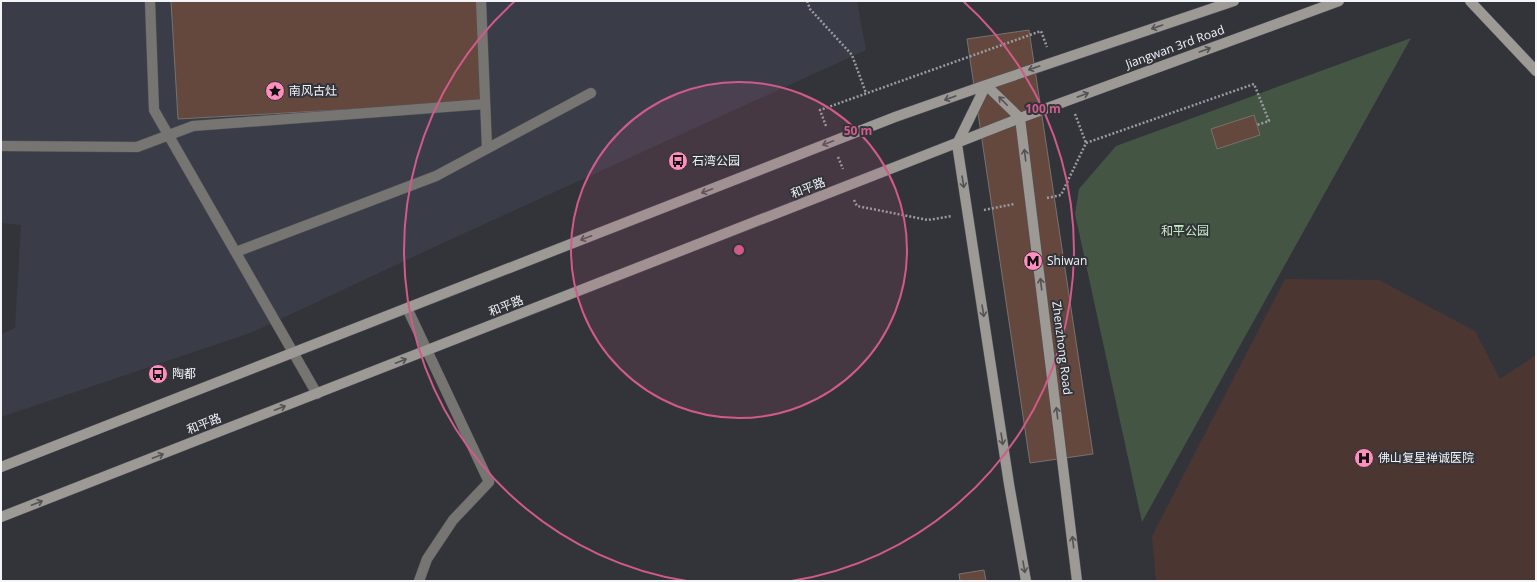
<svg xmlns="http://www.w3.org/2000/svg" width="1537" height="582" viewBox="0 0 1537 582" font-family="'Open Sans','Noto Sans SC',sans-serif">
<rect width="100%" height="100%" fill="#33343a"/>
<path fill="#3a3d48" d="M1 1H857L866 50 445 242 253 332 1 417V334L15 328 21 225 1 223Z"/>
<path fill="#4b3632" d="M1285 279 1379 280 1475 331 1500 379 1536 355V581H1156L1152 536Z"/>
<path fill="#455544" d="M1411 38 1142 522 1075 214 1079 189 1116 146Z"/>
<path fill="#65483d" stroke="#78716e" d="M171 1H478L483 102 178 119Z
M1029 30 1093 454 1030 463 967 39Z
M1254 115 1260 135 1217 149 1211 129Z
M984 570 986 581H960L959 574Z"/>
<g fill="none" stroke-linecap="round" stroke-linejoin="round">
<defs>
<path id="lane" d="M150 1 154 110 317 394
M481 1 487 148
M1 146 137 147 193 126 485 104
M236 252 436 176 591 93
M407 308 489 482 453 520 427 559 419 581"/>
<path id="secondary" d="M1470 1 1536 71
M986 85 1020 118
M1020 118 1077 581
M957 144 1009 484 1026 581
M957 144 986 85
M1 467 895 117 986 85 1234 1
M1 517 1020 118 1339 1"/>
</defs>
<use href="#lane" stroke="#525358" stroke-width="11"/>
<use href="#secondary" stroke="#525358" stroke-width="11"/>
<path stroke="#9a9ba0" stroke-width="2.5" stroke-dasharray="2 2" stroke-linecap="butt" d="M807 1 810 9 852 55 866 93
M1075 114 1086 143
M826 126 820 110 1041 31 1047 47
M838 157 843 169
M1047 198 1061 195 1086 143 1254 84 1269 121 1257 125
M854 200 857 206 928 220 952 216
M984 210 1014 204"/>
<use href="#lane" stroke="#777572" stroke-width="10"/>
<use href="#secondary" stroke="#9d9995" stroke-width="10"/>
</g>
<defs><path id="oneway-shaft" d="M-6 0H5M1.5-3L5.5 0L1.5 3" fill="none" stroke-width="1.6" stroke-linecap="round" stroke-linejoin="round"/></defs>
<g stroke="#535255">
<use href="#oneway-shaft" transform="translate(1157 27) rotate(161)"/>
<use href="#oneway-shaft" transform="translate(1205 50) rotate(-20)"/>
<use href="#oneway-shaft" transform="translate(1034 68) rotate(161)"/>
<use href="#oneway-shaft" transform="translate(1083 95) rotate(-20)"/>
<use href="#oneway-shaft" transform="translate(950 98) rotate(160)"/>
<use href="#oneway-shaft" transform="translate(1003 101) rotate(-135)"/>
<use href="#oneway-shaft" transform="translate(828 143) rotate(159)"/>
<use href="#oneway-shaft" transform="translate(1025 155) rotate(-97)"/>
<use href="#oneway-shaft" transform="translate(963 182) rotate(81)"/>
<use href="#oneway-shaft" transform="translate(707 191) rotate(159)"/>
<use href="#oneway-shaft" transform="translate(586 238) rotate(159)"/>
<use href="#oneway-shaft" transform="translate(1041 284) rotate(-97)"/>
<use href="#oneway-shaft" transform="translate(983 311) rotate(81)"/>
<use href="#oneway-shaft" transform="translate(401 361) rotate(-21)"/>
<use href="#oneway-shaft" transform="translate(280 408) rotate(-21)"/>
<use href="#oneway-shaft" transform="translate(1057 413) rotate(-97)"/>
<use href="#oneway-shaft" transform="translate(1002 439) rotate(81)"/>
<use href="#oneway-shaft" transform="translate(158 456) rotate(-21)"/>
<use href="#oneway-shaft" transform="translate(37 503) rotate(-21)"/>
<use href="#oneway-shaft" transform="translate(1073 542) rotate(-97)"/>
<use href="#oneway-shaft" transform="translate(1024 567) rotate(80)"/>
</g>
<circle cx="739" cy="250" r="168" fill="#d15a8a" fill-opacity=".12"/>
<g fill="none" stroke="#d15a8a" stroke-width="2">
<circle cx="739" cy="250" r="168"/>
<path d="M687 581A335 335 0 0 1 515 1M963 1A335 335 0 0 1 791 581"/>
</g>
<defs>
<symbol id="sight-disc" viewBox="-11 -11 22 22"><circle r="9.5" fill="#fe8ebe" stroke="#33343a"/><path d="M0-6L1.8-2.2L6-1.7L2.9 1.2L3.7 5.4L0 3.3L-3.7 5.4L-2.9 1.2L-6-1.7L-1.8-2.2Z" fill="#111"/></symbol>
<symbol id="bus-disc" viewBox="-11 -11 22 22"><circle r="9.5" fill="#fe8ebe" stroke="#33343a"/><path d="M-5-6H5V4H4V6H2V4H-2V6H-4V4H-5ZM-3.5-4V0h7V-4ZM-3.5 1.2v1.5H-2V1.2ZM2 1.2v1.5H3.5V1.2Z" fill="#111"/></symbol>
<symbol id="metro-disc" viewBox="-11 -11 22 22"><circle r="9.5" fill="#fe8ebe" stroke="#33343a"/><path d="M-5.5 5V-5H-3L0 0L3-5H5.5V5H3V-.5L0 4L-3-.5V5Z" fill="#111"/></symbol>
<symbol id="hospital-disc" viewBox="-11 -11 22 22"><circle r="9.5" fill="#fe8ebe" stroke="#33343a"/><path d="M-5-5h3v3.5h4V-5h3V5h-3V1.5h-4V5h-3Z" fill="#111"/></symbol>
</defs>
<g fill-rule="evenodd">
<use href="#sight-disc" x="264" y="80" width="22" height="22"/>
<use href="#bus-disc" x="667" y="150" width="22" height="22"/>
<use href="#metro-disc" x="1022" y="250" width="22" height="22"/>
<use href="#bus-disc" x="147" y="363" width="22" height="22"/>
<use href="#hospital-disc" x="1353" y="447" width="22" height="22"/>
</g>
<g text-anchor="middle" stroke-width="4" stroke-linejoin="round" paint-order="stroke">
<g font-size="12" fill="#f3f4f8" stroke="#33343a">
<text transform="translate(1175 47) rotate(-20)" y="4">Jiangwan 3rd Road</text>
<text transform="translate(808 188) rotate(-21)" y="4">和平路</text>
<text transform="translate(506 306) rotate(-21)" y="4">和平路</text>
<text transform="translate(1062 348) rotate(83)" y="4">Zhenzhong Road</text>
<text transform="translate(204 424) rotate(-21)" y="4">和平路</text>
</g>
<g font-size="12" fill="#f3f4f8" stroke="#33343a" text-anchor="start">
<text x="289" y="95">南风古灶</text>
<text x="692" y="165">石湾公园</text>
<text x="1047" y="265">Shiwan</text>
<text x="172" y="378">陶都</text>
<text x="1378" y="462">佛山复星禅诚医院</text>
</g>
<g font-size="12" fill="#c6efc2" stroke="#33343a">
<text x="1185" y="235">和平公园</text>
</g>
</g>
<circle cx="739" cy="250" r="6" fill="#d15a8a" stroke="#33343a" stroke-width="2"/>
<g font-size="12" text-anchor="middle" font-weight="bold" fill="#d15a8a" stroke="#33343a" stroke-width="4" stroke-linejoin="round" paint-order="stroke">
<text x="1043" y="113">100 m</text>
<text x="858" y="135">50 m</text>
</g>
<rect width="1537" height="582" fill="none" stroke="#f3f4f8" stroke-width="4"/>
</svg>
